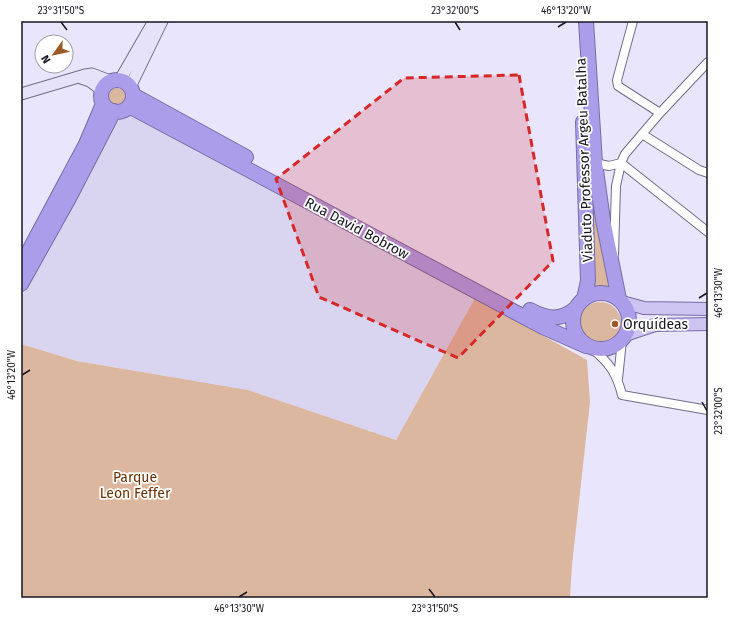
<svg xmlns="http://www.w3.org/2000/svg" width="729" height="619" viewBox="0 0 729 619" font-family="'Fira Sans',sans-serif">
<rect width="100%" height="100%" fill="#e9e5fd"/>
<path fill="#d9d5f1" d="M131 112 475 298 396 440 248 390 77 361 21 344V298L121 117 126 113Z"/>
<path fill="#dcb79f" d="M108 97a9 9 0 1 1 18 0a9 9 0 1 1-18 0Z
M591 168 610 293 602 291 591 293Z
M475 298 587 360 590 402 572 565 570 598H21V344L77 361 248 390 396 440Z
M579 323a21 21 0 1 1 42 0a21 21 0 1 1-42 0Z"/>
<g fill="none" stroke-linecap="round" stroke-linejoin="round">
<defs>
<path id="street" d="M633 21 617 80 618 86 660 113
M642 134 699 170 708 173
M595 163 609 166 621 163
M621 163 708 232
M614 254 616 186 621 163 625 154 660 113 708 62
M592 349C609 362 617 374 622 395L708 410
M618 379 622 340"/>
<path id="secondary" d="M81 78 90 81 102 90
M120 80 154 21
M130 87 162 21
M21 94 85 75 92 74 110 81"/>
<path id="primary" d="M622 302 644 308 708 309
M625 335 655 325 708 324"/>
<path id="highway" d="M586 21 595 163 603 220 619 299
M101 96a16 16 0 1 1 32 0a16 16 0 1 1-32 0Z
M133 95 246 157
M129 106 543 327 586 346
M583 122 588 281 584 299
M23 262 86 144 103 104
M21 284 69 198 114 111
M573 321a28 28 0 1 1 56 0a28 28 0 1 1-56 0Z
M530 310C547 319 560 321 575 309"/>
</defs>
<use href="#street" stroke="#726e89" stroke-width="10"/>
<use href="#secondary" stroke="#726e89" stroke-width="13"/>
<use href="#primary" stroke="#776da3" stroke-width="14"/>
<use href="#highway" stroke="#776da3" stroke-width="16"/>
<use href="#street" stroke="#fff" stroke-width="8"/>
<use href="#secondary" stroke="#e6e2f9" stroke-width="11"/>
<use href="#primary" stroke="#cdc4f2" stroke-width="12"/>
<use href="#highway" stroke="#ab9dea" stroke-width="14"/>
</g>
<path fill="#d62828" fill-opacity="0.2" stroke="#d62828" stroke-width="3" stroke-dasharray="8 5" stroke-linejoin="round" d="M519 75 553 261 458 358 319 297 276 179 404 78Z"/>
<path fill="none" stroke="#17151f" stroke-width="1.5" d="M61 22 67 30M455 22 460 30M558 27 566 22M699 298 707 293M22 375 30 370M702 402 707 411M429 589 435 597M239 597 247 592"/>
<circle fill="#9b5a26" stroke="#fff" stroke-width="1.5" cx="615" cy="324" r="4"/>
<g text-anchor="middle" stroke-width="3.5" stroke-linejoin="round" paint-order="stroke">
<g font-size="14" fill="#17151f" stroke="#fff">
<text transform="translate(584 160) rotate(-92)" y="5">Viaduto Professor Argeu Batalha</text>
<text transform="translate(357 228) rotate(28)" y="5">Rua David Bobrow</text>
</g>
<g font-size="14" fill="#17151f" stroke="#fff" text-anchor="start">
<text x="623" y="329">Orquídeas</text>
</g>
<g font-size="14" fill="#663100" stroke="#fff">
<text x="135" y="482">Parque<tspan x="135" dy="16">Leon Feffer</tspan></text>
</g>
</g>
<rect width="729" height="619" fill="none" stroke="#ffffff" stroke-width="44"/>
<g transform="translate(54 54) rotate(237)"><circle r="19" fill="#ffffff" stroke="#a2a1a5"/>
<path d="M0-3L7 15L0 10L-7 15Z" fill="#9b5a26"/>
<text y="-6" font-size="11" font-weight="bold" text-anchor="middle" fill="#17151f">N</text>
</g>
<rect x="22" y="22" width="685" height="575" fill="none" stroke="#17151f" stroke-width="1.5"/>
<g font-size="10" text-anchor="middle" fill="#17151f">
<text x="61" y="14">23°31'50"S</text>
<text x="455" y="14">23°32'00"S</text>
<text x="566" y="14">46°13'20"W</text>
<text transform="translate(718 293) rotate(-90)" y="4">46°13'30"W</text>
<text transform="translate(11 375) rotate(-90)" y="4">46°13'20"W</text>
<text transform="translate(718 411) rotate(-90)" y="4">23°32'00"S</text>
<text x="239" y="612">46°13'30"W</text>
<text x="435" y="612">23°31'50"S</text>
</g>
</svg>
